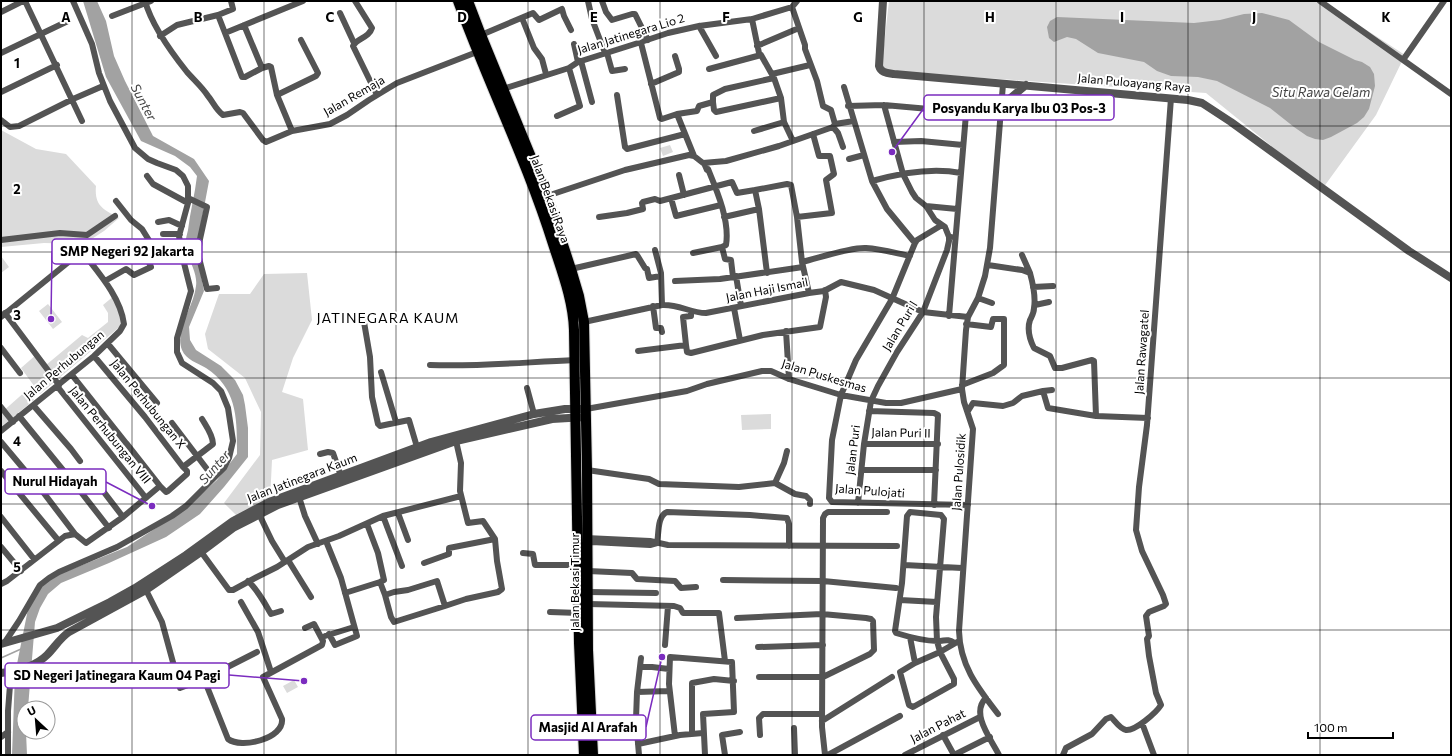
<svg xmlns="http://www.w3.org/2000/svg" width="1452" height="756" viewBox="0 0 1452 756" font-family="Commissioner,sans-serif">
<rect width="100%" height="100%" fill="#fff"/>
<path fill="#dbdbdb" d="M889 1H1322L1405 55 1376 115 1323 188 1206 93 881 71Z
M1 130 36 149 66 154 96 186C94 206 104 210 119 218L104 231 84 244 44 243 1 247Z
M670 145 673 152 663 156 660 148Z
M1 256 9 267 1 273Z
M307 273 312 320 293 358 282 392 303 399 308 450 272 460 270 501 237 516 224 503 260 455 261 412 245 378 208 349 205 334 219 294H250L264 274Z
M115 295 123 324 40 394 21 368 37 354 46 365 82 335 88 338 108 322V313L103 305Z
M48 304 62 322 53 329 39 311Z
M27 390 34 400 1 427V413Z
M771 414V429L742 430 741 415Z
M294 680 298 687 287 693 283 686Z"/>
<path fill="#a2a2a2" d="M83 1H97L106 21 114 56 125 81 153 136 194 159 209 181 196 250 204 291 189 327 190 340 196 350 221 366 235 380 243 395 245 405 248 428V457L224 487 200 514 166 537 109 563 61 583 48 594 40 608 35 622 28 708H24V732H26L27 755H12L15 674 28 609 41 585 55 576 127 547 182 511 217 480 237 454C237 420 238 389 206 368 198 363 186 360 182 350 174 329 194 307 196 286 198 272 187 259 186 245 185 240 187 235 188 230 190 212 195 194 197 176L190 167 175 156 141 141 106 77Z
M1262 13 1289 20 1319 42 1355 60 1362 62 1370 67 1374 74 1375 86 1369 109 1364 117 1357 123 1331 137 1323 140 1315 139 1307 136 1294 127 1270 108 1217 81 1198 77 1171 76 1157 71 1144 62 1098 53 1076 39 1067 37 1054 42 1049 38 1047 27 1050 21 1057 17 1194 23 1220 20 1244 14Z"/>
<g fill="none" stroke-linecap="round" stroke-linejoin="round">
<path stroke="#a2a2a2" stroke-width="1.5" d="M1 658 21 649"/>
<defs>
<path id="primary" d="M458 1C488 83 527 161 553 244 562 272 573 300 574 330L579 643 584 755
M468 1 481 35 547 196 571 269 579 296 584 322 587 470 588 650 593 755"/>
</defs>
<use href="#primary" stroke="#dbdbdb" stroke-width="12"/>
<path stroke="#545454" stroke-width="6" d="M25 1 82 121
M145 1C152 26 171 52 187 72 194 80 202 87 208 96 213 102 216 110 223 115L240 112 243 113 263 140 266 142 292 131 330 124 347 115 369 100 397 83 477 52
M355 1 372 28C369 38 357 38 353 46L377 95
M588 1 592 19 605 53
M602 1 606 12 612 20 632 14H635L648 40
M1320 1 1451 94
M1 12 23 1
M340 13 354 43
M218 15 233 9 231 1
M112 16 151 1
M522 18 534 48 542 59 546 74
M752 19 759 53 761 55 774 78 781 98 784 122 793 141
M244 25 262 68 269 66 271 67 277 95 292 131
M699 26 716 56
M225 33 242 77H245L262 68
M481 35 533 13 539 20 562 9 564 16 571 30
M160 36 177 25 218 15 225 33 303 1
M641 43 660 118 662 119 677 114 694 156
M574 44 578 62
M757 46 799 28
M1 53 68 21
M607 53 612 71 625 69
M1403 60 1444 1
M581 61 592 102
M709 69 761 55
M772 74 810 65
M651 84 679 72V69L675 56
M844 87 872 181 887 209 915 243
M503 89 569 68 578 62 638 43 668 33 699 26 752 19 792 7 797 1
M1 92 57 65
M277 95 316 76 318 73 301 40
M617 95 625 147 627 149 685 134
M713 102 714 110 716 112 781 98
M884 105 903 174 912 192 916 198 926 206 935 220 945 227 949 237H951
M848 106 884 105 963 112 966 114 949 316
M677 114 697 111 699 106 713 102V95L725 89 774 78
M966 114 981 115
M557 116 580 106 569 68
M1 120 10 127 19 126 73 99 103 86
M835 124 854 121
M833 127 838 133 843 147
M754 131 784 122
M894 142 921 141 963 145
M849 159 864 155
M679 175 684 195
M147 176 153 184 188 203
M872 181C900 173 932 167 961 173
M755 190 787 184 791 185 797 217 802 262 809 293
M547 196 625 170 689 155 694 156 703 163 726 161 779 146 833 127 835 124 831 110 823 106 817 81 805 49V45L792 7
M188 198 207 207 200 239 198 254 207 289 217 288
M671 198 676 216 721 205
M116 201 131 220 142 229 155 250
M926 206 957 209
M599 217 627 213 643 209 642 203 643 202 655 199 660 201 732 182 737 193 755 190 759 209
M724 217 759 209 767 273
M797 217 832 213 826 180 834 174 830 156H819L813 134
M158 222 169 220 182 226
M942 225 917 240 915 243 892 299 856 360 841 395 832 440 829 498 832 502 968 505
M163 234H180
M1 240 60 233 87 235 115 216
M722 247 725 259 731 260 733 277
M655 250 661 273 662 305
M693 253 722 247 726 245C730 221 717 191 708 169L707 170 704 163
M1022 255 1030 273
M802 262C819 258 850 247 866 248 881 249 895 253 910 256
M988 265 1022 270 1030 273C1033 284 1036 297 1034 308 1034 313 1032 316 1030 320 1027 329 1030 340 1034 348L1050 356 1055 368H1062L1092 360 1094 361 1096 416
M571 269 636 254 637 255 645 268 647 269 649 278 661 276
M736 276 741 306
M105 281 126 269 134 275 151 267 146 255 160 247 180 244
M675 281 720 279 803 267
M1033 287 1053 286
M978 298 992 303
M1035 305 1049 302
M653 306 656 328H661L662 332
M734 308 740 340
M5 313 59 385
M1 317 71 260C77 255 82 254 88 259 103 278 121 300 124 324L120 331 94 356 1 431
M364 322 370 357 372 397 378 424 380 426 409 420 417 447
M584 322 662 305C679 304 690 313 706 313L809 293 824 291 841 282 874 290 923 312 968 317
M786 331 789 379
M108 344 157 403
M686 345 683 317 691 316V312
M1 348 20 373
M638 351 686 345 687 352 691 353 763 335 820 327 826 297 825 290
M94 356 145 417 183 467
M430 365C478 367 526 362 575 360
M381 372 396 422
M72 375 126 443
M962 385 993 373 1004 365V319H993L991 327 966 324
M57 386 146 498
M527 388 534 414
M1043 391 1052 390
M33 405 71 449 80 461
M1 407 13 422
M586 409 687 391 707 384 762 371H771L789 379 841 395 886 403H901L962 389
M869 411 934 413 938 415 934 505
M968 411 973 403 1003 406 1013 403 1022 396 1043 391 1048 408 1096 416 1148 418
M19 416 67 475
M172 423 210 473
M1 442 43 492 75 534
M127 444 160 486
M864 444H938
M320 454 328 452 333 453 341 476
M587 470 649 479 659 484 739 487 775 483 784 463 787 451
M862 470H936
M1 471 58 540
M90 474 123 517
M775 483 795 494 806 496 810 500V504
M77 487 109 528
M299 497 305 516 318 544
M858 503 864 444 871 401 878 386 897 352 923 312 947 250 949 241V237
M398 513 408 540
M259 514 272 541 285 562
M383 516 402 566
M1 517 34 559
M586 538 650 541 668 545 897 546
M326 541 341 578 357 636 335 645 329 634
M657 543C659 534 657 516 667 512L750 515 787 518 789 524V546
M588 544 592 542 650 545 657 543
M1 547 21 571
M199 549 229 590H233L257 577 277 567 308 547 339 536 383 516 461 496
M523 553 533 554 535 565H578
M288 560 311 597
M424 563 449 554V548L495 539
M904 565 962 568
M588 571 632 573 637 579 675 581 681 588 696 587
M723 580 823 581 896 588
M248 581C258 590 264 602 271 614L281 611
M380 582 385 595 394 592 408 590 437 581 445 606 466 599 498 592 502 589 497 561 495 539 483 521 468 523 460 491 461 463 456 441
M1 584 7 581 65 536 75 534 86 543 123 517 160 486 166 492 168 491 187 474V471L183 467 213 444C213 435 206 426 202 419
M146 590 162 622 180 688 204 679 228 739C241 749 284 739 282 719L263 677 322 645 323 641 314 624 305 628
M588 592 656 593
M345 593 380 582 384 580 378 553 367 524
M385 595 391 617 394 622 445 606
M900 600 937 602
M241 602 258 632 271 672
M588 604 674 606 680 608 683 613H719L725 661
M550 612 579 613
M737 618 822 614 866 618 871 619 873 621 874 650 870 654 823 677H759
M325 636 354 627
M910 637 915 663
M5 642 19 621 40 585 49 578 59 572 117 547 172 516 186 506 224 468 229 458 233 441 228 408 221 391 213 383 182 363 177 352V338L191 291 183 259 179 236 188 203V186L183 176 176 170 157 163 148 159 135 148 110 101 99 73 92 44 73 1
M955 643C946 638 946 641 937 641 923 641 909 637 896 633L895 631 902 583 907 516 910 512 941 515 944 519 936 617 937 641 940 652 915 663 900 672 909 705 913 707 954 684V679L940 652 959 641
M665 645 668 606
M758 647 823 645
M640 667H652L669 669
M204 679 257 652
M637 692 669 691
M986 698C970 713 991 739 999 755
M998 714C978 688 960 666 959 631L973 429 964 402 962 389 966 330 968 317 978 298 985 276 990 248 1003 84
M590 720 636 719
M822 721 892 677
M1142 723 1154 755
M794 728 795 755
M692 734V683L714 679 734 681
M760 735 759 718 763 714H822
M943 735 954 755
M675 736 669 684 670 657 732 662 734 712 703 714 705 755
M1 737 8 732
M638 744 680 735 703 733
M8 755V711L11 672
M639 755 636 719 637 692 641 658
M725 755 722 735 740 732
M825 755 822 727 823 518 825 514 828 512H887
M828 755 900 716
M905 755 980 717
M954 755 990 737
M1063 755 1066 748 1092 734 1106 719 1111 717C1115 721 1120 729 1126 730 1135 731 1156 713 1161 705L1156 693 1149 656 1147 639 1149 636 1146 616 1149 612 1164 606 1166 604 1163 595 1142 551 1136 530 1139 487 1147 425 1171 98"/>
<path stroke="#545454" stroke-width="8" d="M883 1 879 66C881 73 887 73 894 74L1188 100 1202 103 1231 122 1409 251 1451 278
M1001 106 1026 85
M1 644 57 628 110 602 135 588 186 555 233 521 269 502 431 442 534 414 565 409H586
M1 673C17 671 35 667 47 655 55 647 60 638 69 632L146 590 201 552 233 528 278 505 456 441 552 419 586 417"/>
<use href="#primary" stroke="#000" stroke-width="10"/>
</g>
<path fill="none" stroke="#000" stroke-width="1" stroke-opacity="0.55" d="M132 1V755M264 1V755M396 1V755M528 1V755M660 1V755M792 1V755M924 1V755M1056 1V755M1188 1V755M1320 1V755M1 126H1451M1 252H1451M1 378H1451M1 504H1451M1 630H1451"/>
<g text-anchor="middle" stroke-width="4" stroke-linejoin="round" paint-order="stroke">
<g font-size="12" fill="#000" stroke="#fff">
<text transform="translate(631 34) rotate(-17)" y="4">Jalan Jatinegara Lio 2</text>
<text transform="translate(1134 83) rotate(5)" y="4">Jalan Puloayang Raya</text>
<text transform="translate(354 96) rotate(-30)" y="4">Jalan Remaja</text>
<text transform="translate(550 199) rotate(70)" y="4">Jalan Bekasi Raya</text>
<text transform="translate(767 290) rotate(-11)" y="4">Jalan Haji Ismail</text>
<text transform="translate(900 326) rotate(-59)" y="4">Jalan Puri I</text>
<text transform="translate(1142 352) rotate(-86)" y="4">Jalan Rawagatel</text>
<text transform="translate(64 365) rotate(-40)" y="4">Jalan Perhubungan</text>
<text transform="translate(824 376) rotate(17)" y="4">Jalan Puskesmas</text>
<text transform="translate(148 404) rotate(51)" y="4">Jalan Perhubungan X</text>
<text transform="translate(901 433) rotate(1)" y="4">Jalan Puri II</text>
<text transform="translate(110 435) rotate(51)" y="4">Jalan Perhubungan VIII</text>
<text transform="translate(853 450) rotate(-83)" y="4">Jalan Puri</text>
<text transform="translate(959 472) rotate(-86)" y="4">Jalan Pulosidik</text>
<text transform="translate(302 478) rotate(-21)" y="4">Jalan Jatinegara Kaum</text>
<text transform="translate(870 491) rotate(4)" y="4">Jalan Pulojati</text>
<text transform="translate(575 582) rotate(-90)" y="4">Jalan Bekasi Timur</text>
<text transform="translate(938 726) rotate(-27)" y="4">Jalan Pahat</text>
</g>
<g font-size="13" font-style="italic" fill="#434343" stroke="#fff">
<text x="1321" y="97">Situ Rawa Gelam</text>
<text transform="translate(144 102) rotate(62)" y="5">Sunter</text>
<text transform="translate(214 467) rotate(-49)" y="5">Sunter</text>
</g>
<g font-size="14" letter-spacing="1" fill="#000" stroke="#fff">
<text x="388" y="323">JATINEGARA KAUM</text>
</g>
</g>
<g font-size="13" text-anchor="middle" font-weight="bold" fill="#000" stroke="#fff" stroke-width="4" stroke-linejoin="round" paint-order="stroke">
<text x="66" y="22">A</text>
<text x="198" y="22">B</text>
<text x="330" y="22">C</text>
<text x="462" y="22">D</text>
<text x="594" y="22">E</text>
<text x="726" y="22">F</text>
<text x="858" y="22">G</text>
<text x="990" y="22">H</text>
<text x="1122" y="22">I</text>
<text x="1254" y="22">J</text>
<text x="1386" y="22">K</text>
<text x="17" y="68">1</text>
<text x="17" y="194">2</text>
<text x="17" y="320">3</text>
<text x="17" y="446">4</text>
<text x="17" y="572">5</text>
</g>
<path fill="none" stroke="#7b2cbf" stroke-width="1.5" d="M892 152L924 108M51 319L52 251M152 506L106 482M304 681L229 675M662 657L646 727"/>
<g fill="#7b2cbf" stroke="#fff" stroke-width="1.5">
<circle cx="892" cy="152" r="4"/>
<circle cx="51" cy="319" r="4"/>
<circle cx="152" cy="506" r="4"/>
<circle cx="304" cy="681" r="4"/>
<circle cx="662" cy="657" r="4"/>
</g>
<g fill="#fff" stroke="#7b2cbf" stroke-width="1.5">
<rect x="924" y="95" width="190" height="25" rx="4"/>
<rect x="52" y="239" width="150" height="25" rx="4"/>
<rect x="5" y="469" width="101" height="25" rx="4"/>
<rect x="5" y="663" width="224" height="25" rx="4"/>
<rect x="531" y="715" width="115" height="25" rx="4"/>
</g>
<g font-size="13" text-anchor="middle" font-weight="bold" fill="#000">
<text x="1019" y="113">Posyandu Karya Ibu 03 Pos-3</text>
<text x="127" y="256">SMP Negeri 92 Jakarta</text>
<text x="55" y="486">Nurul Hidayah</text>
<text x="117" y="680">SD Negeri Jatinegara Kaum 04 Pagi</text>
<text x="588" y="732">Masjid Al Arafah</text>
</g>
<rect width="1452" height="756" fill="none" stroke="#000000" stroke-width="4"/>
<g transform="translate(36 720) rotate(334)"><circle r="19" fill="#ffffff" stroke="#999999"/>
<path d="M0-3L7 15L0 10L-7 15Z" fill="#000000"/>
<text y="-6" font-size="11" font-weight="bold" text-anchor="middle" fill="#000000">U</text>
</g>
<path d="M1308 732v6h85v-6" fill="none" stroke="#000000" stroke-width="2"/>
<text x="1314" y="732" font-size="12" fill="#000000" stroke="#ffffff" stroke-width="3" paint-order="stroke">100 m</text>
</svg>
